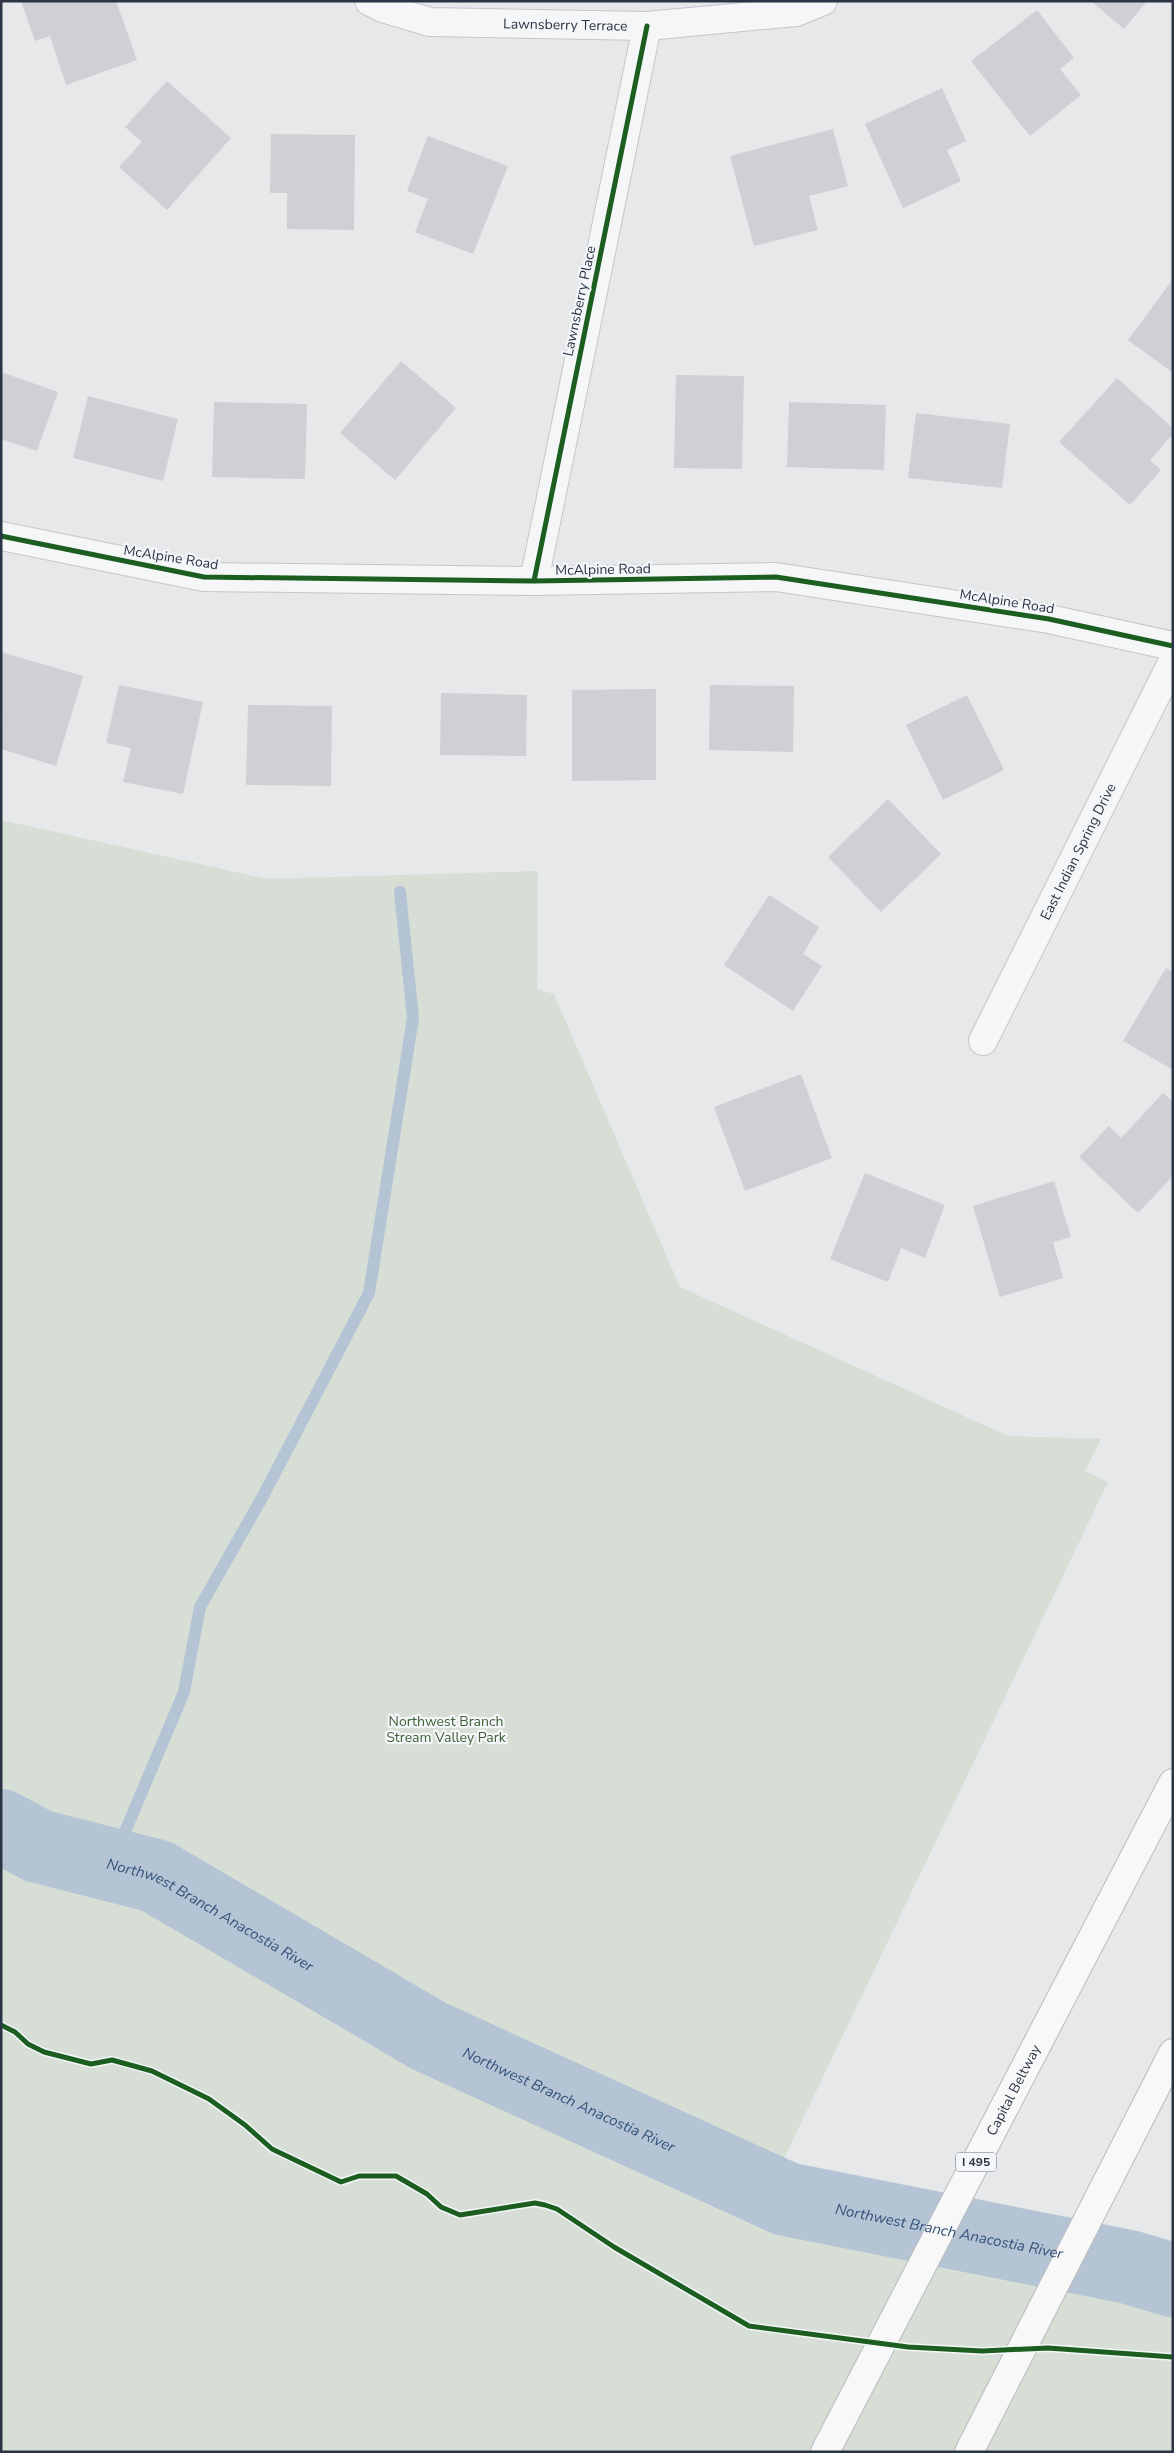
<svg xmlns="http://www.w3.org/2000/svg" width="1174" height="2453" viewBox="0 0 1174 2453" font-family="'Nunito Sans',sans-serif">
<rect width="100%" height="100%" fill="#e6e8ea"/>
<path fill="#d6ded6" d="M1 820 267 879 538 871 537 989 554 994 680 1287 1008 1436 1101 1439 1085 1471 1108 1482 777 2173 1167 2310 1173 2299V2452H1Z"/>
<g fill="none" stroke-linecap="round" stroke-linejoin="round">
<path stroke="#b4c4d5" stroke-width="12" d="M111 1865 184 1692 200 1607 263 1496 369 1293 413 1018 400 892"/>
<path stroke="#b4c4d5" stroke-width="74" id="s1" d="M1 1826 38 1846 156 1876 429 2036 786 2199 1129 2267 1173 2280"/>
</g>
<path fill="#ced0d3" d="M21 1H116L137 60 66 85 50 36 35 41Z
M1091 1H1147L1124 29Z
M1037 10 1074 58 1060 69 1081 95 1030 136 971 61Z
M167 81 231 138 167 210 119 167 142 142 125 127Z
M942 88 966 141 947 150 961 181 903 208 865 124Z
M833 129 848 186 809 196 818 230 754 246 730 156Z
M271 134 355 135 354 230 287 229V193H270Z
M428 136 508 166 473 254 415 232 428 199 407 191Z
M1173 279V373L1128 340Z
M401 361 456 408 395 480 340 433Z
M1 372 58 392 37 451 1 439Z
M676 375 744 376 742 469 674 468Z
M1117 378 1173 428V434L1150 460 1161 470 1130 505 1059 442Z
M88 396 178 419 163 481 73 458Z
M214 402 307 404 305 479 212 477Z
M789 402 886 405 884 470 787 467Z
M916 413 1010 424 1002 488 908 478Z
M1 652 83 676 56 766 1 749 3 715 1 714Z
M119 685 203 702 183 794 123 782 131 748 106 743Z
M710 685 794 686 793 752 709 750Z
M656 689V780L572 781V690Z
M441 693 527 695 526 756 440 755Z
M967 695 1004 770 943 800 906 725Z
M248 705 332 706 331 786 246 785Z
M888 799 941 854 881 912 828 857Z
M769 895 819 927 803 954 822 966 793 1011 724 965Z
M1166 968 1173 972V1070L1123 1041Z
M801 1074 832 1158 745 1191 714 1107Z
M1163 1093 1173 1102V1176L1138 1213 1079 1157 1109 1126 1121 1138Z
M865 1173 945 1205 925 1258 901 1248 888 1282 830 1259Z
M1054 1181 1071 1237 1053 1242 1063 1278 1000 1297 973 1206Z"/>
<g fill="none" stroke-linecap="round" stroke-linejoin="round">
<defs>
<g id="minor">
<path id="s2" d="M369 1 383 8 430 22 647 26 796 12 823 1"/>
<path d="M1 536 204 577 534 581 776 577 1049 619 1173 646"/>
<path d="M534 581 647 26"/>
<path id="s3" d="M983 1041 1173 661"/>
</g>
<g id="motorway">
<path id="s4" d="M825 2452 1173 1783"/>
<path d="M969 2452 1173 2053"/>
</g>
</defs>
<use href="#minor" stroke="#c4c6c8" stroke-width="30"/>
<use href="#motorway" stroke="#b8bbbf" stroke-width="30"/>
<use href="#minor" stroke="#f5f6f7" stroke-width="28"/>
<use href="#motorway" stroke="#f8f8f8" stroke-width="28"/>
<defs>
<path id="cycleway" d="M1 536 204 577 534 581 776 577 1049 619 1173 646
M534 581 647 26
M1 2025 15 2032 28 2044 44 2052 91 2064 112 2060 152 2071 209 2099 245 2125 272 2149 341 2182 359 2176H396L427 2194 441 2207 460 2215 535 2203 545 2205 557 2209 614 2247 749 2326 908 2347 982 2351 1048 2348 1173 2357"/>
</defs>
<use href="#cycleway" stroke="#f4f6f9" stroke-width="8"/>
<use href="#cycleway" stroke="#1b5e20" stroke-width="5"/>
</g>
<g text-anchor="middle" stroke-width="4.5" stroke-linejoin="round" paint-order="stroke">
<rect fill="#f4f6f9" stroke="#676e7b" stroke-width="1" x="956" y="2152.5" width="40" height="19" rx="4"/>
<g font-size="12" font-weight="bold" fill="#2b3445">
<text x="976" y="2166">I 495</text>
</g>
<g font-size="14" fill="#2b3445" stroke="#f4f6f9">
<text dy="5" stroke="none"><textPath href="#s2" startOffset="200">Lawnsberry Terrace</textPath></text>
<text transform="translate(579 301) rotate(-78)" y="5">Lawnsberry Place</text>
<text transform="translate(171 557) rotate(9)" y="5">McAlpine Road</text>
<text transform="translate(603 569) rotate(-1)" y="5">McAlpine Road</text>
<text transform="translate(1007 601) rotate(9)" y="5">McAlpine Road</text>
<text dy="5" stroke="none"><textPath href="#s3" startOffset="212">East Indian Spring Drive</textPath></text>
<text dy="5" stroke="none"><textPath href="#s4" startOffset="408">Capital Beltway</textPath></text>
</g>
<g font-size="14" fill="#3f6138" stroke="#f4f6f9">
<text x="446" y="1726">Northwest Branch<tspan x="446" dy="16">Stream Valley Park</tspan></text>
</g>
<g font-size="15" font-style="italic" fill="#34527a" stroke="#f4f6f9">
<text dy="5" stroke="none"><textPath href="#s1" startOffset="229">Northwest Branch Anacostia River</textPath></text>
<text dy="5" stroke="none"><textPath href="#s1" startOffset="634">Northwest Branch Anacostia River</textPath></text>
<text dy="5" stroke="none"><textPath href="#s1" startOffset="1039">Northwest Branch Anacostia River</textPath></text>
</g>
</g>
<rect width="1174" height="2453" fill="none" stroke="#2b3445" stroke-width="5"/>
</svg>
